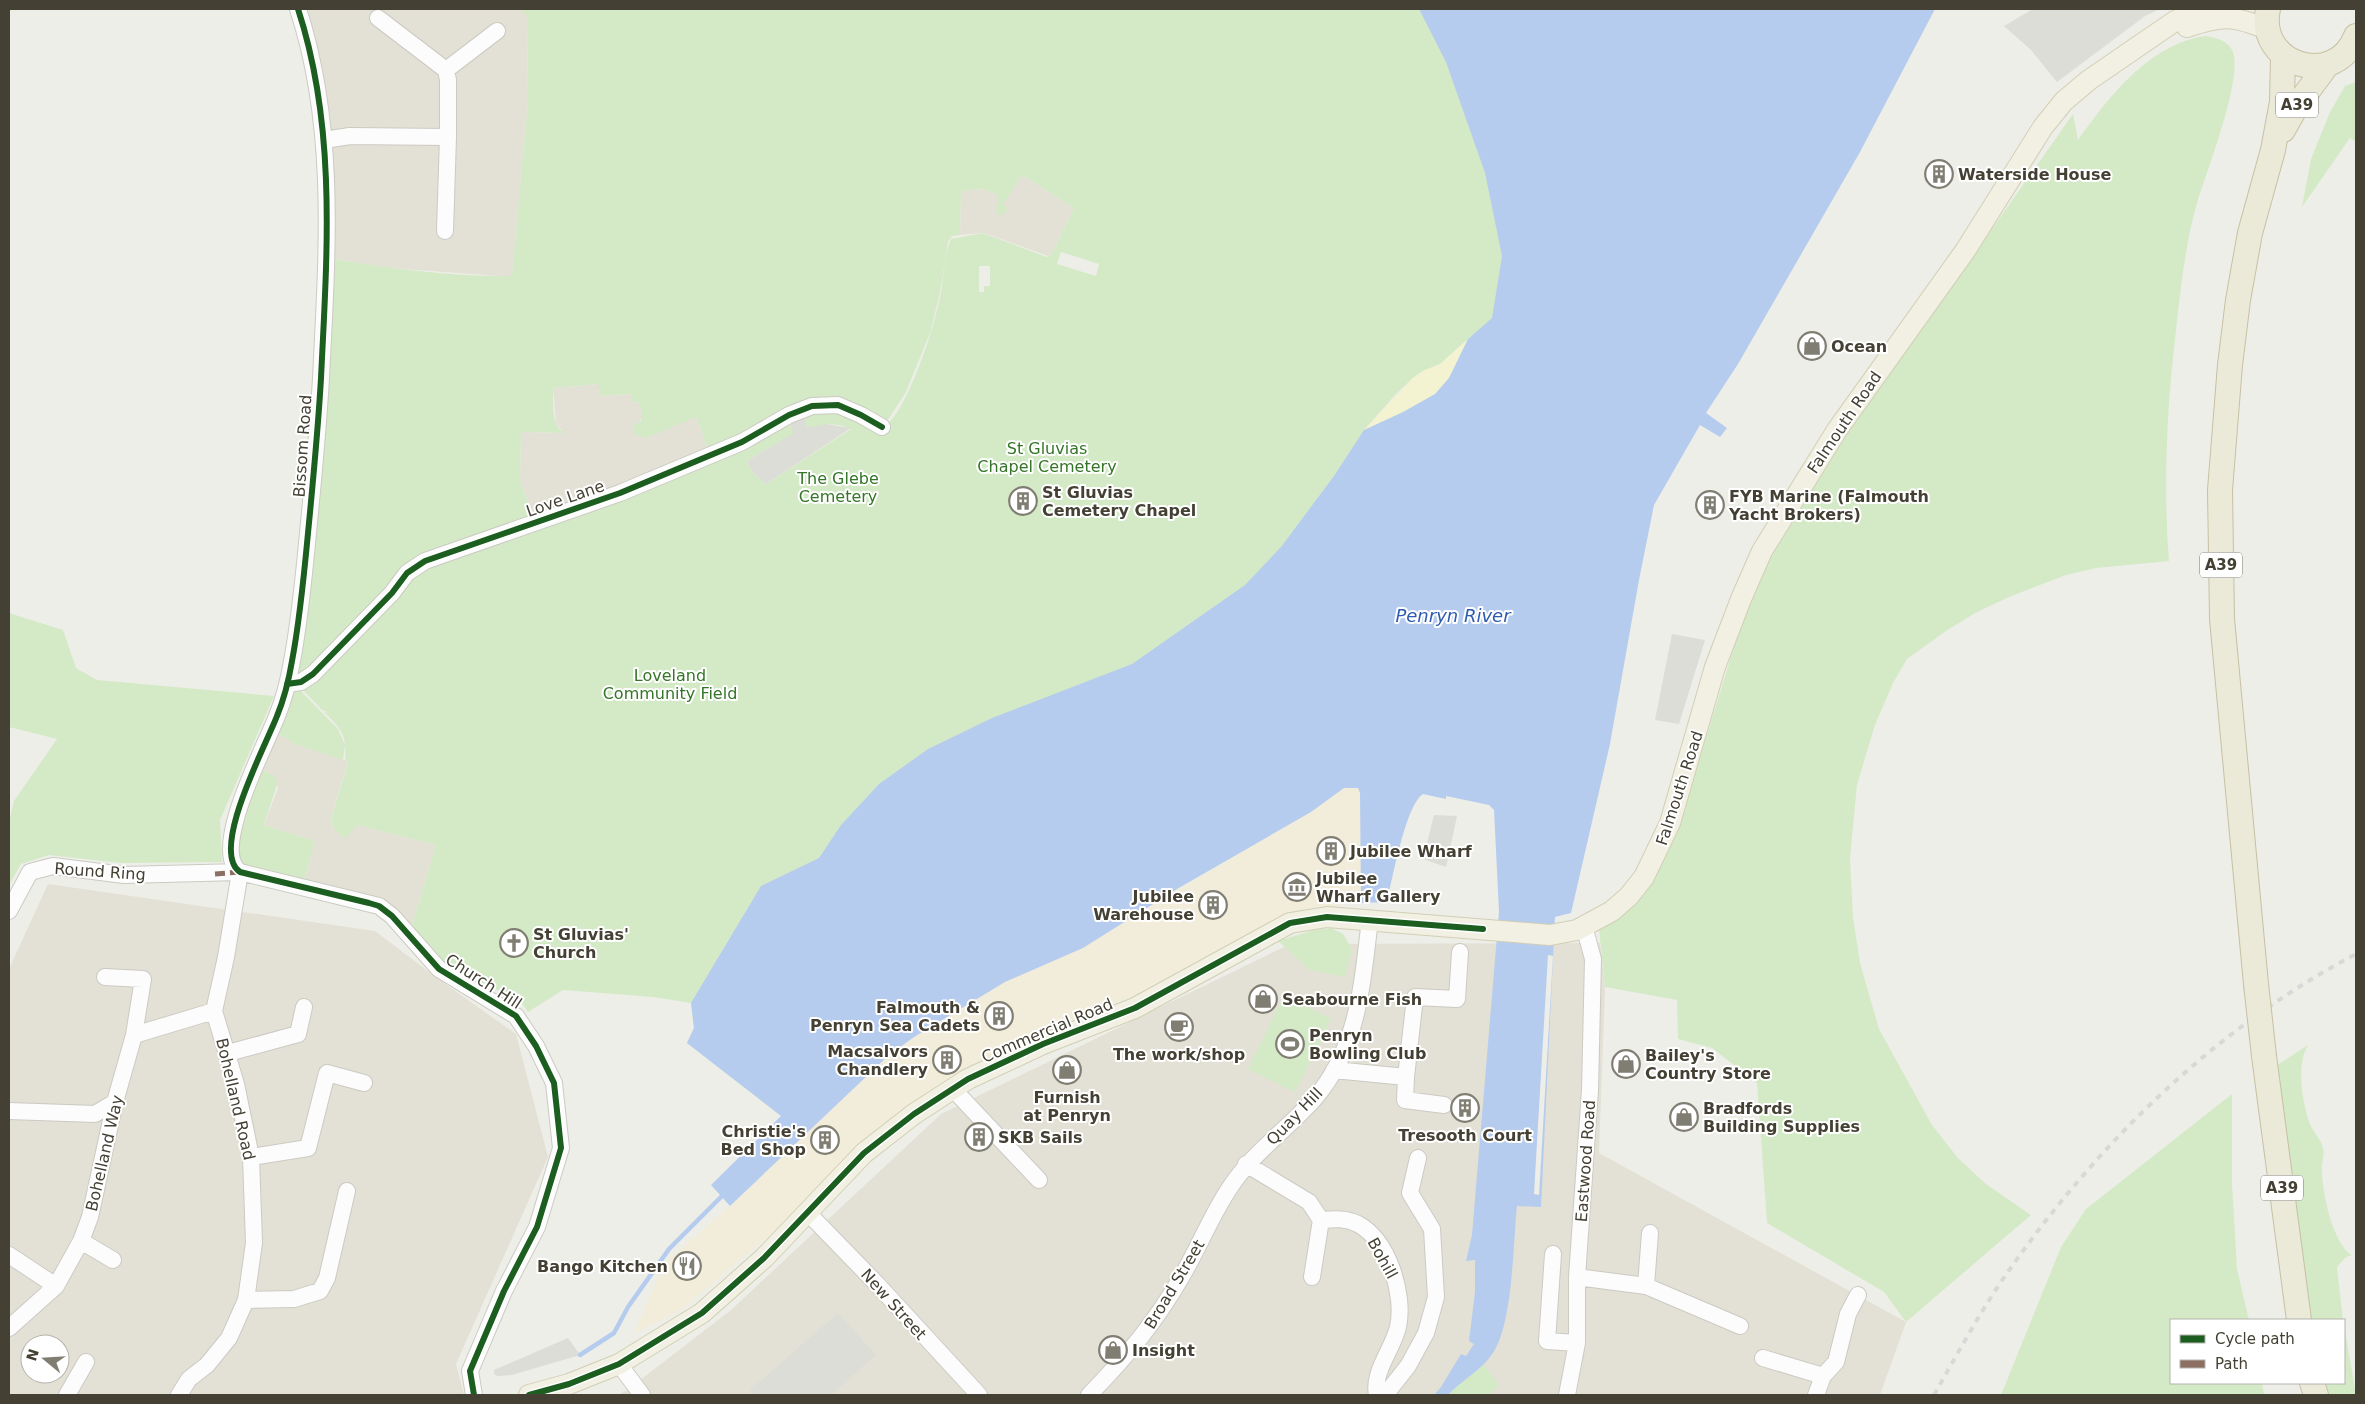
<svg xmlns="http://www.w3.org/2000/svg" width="2365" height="1404" viewBox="0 0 2365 1404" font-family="'DejaVu Sans',sans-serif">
<rect width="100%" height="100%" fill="#eeeee8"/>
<path fill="#e3e1d5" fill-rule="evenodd" d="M299 9H520L527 15 528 101 512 277 390 268 327 258 326 159Z
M1022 175 1074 208 1051 255 1048 256 984 233 960 235 961 191 983 189 999 195 996 213Z
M599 384 600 396 632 394V401L639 404 642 410V418L637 424 696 417 710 454 535 522 520 480 521 432 564 433 556 423 553 388Z
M273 731 295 744 348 761 333 811 331 819 334 829 358 825 436 845 409 935 392 916 302 887 315 841 264 825 278 788 274 775 257 768Z
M48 884 375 931 441 981 516 1034 548 1157 456 1364 464 1395H9V969ZM30 1344H60V1374H30Z
M1600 943 1605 987 1599 1153 1906 1322 1880 1395H617L626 1391 731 1310 941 1114 1290 944Z"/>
<path fill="#f2edda" d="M1352 787 1358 788 1360 793 1361 903 1312 908 1281 917 1144 992 1038 1033 957 1075 868 1140 777 1229 681 1310 634 1334 657 1279 671 1257 730 1206 888 1056 914 1037 1005 982 1083 948 1177 890 1311 812 1344 788Z"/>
<path fill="#d4eac7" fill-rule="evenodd" d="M520 9H1755L1676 170 1600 362 1556 511 1524 686 1500 724 1445 720 1406 728 1350 762 1283 774 1228 806 1050 934 995 940 850 1030 828 1069 781 1116 687 1043 694 1028 691 1003 653 997 563 990 528 1012 519 1000 471 978 469 986 437 966 409 935 436 845 358 825 345 839 334 829 331 819 348 762 345 760C347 734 341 729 324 712L329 713 322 710 296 683 302 682 314 674 392 594 408 573 426 561 622 493 754 438 784 420H787L795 433 747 461 753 473 766 484 851 429C837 422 822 424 807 429L804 411C822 398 847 407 864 417 870 421 878 426 885 427 910 405 935 325 941 292 944 275 944 255 951 239L983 233 1047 257 1051 255 1074 208 1022 175 1003 204 1008 208 1002 216 996 213 998 195 983 189 961 191 960 235 952 236 948 242 940 293 930 333 906 392 884 426 839 405 819 403 788 415 751 436 710 454 696 417 646 438 634 434V425L641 421 642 410 638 403 632 401 631 394 600 396 598 384 553 388C554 402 550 429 567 433L521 432 520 480 535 522 425 560 407 573 382 603 313 673 301 681 288 683 302 602 317 459 327 258C388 268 451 277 512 276L528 101 527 16ZM1061 252 1099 264 1096 276 1057 264ZM979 266H990V286H984V292H979ZM1467 340C1459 356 1453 374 1441 388 1426 406 1387 421 1365 429L1395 395 1413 378 1423 371 1440 364Z
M2206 36C2216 38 2227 40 2232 50 2245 74 2206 173 2197 203 2185 245 2181 287 2176 330 2167 407 2163 484 2169 561L2096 568 2066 575 2009 597 1975 613 1946 631 1907 659 1893 683 1875 725 1857 785 1850 858 1853 917 1860 963 1879 1029 1932 1125 1958 1158 1986 1184 2031 1215 1906 1322 1884 1292 1767 1223 1757 1083 1712 1048 1678 1039 1677 1000 1605 987 1599 929 1657 872 1668 852 1687 800 1738 634 1759 581 1779 540 1844 439 2073 114 2078 140C2109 97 2150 43 2206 36Z
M2356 82V142L2350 138 2302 207 2311 159 2330 112 2345 86Z
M9 613 63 630 76 668 97 680 274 696 220 820 222 862 121 863 49 855 21 864 9 885V822L14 801 57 739 9 727Z
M294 684 338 729 345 745 343 760 295 744 273 731Z
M257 768 274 775 278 782 264 825 315 841 302 887 233 863Z
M1331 928 1343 934 1352 949 1345 977 1310 970 1278 941 1314 930Z
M1284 996 1331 1019 1295 1092 1248 1069Z
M2308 1045C2296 1065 2302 1102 2310 1124 2313 1132 2321 1139 2323 1148 2325 1155 2321 1163 2322 1171 2322 1192 2333 1245 2352 1255L2346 1257 2337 1267 2343 1320H2304L2268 1071Z
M2232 1094V1183L2237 1269 2249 1320H2171V1383H2262L2264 1395H2001L2061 1247 2086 1209Z
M2344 1324 2356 1395H2320L2317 1383H2344Z
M1484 1365 1499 1385 1488 1395 1450 1394 1458 1384Z"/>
<path fill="#f3f3d1" d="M1468 339C1459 356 1453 376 1440 390 1423 408 1386 420 1364 430L1413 378 1423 371 1440 364Z"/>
<path fill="#ddddd7" d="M2033 9H2160L2145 16 2057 82 2031 50 2004 26Z
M804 413 807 428 825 424 851 428 766 484 753 473 747 461 794 433 787 420Z
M1672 634 1705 640 1679 724 1655 720Z
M1434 815 1457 816 1446 867 1423 859Z
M838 1313 876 1355 831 1395H755L750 1390Z
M568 1338 580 1355 512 1375 497 1376 494 1374V1370Z"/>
<path fill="#b6ccee" d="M1419 9H1935L1860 152 1738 364 1706 413 1727 428 1720 437 1700 425 1654 505 1639 580 1610 744 1571 913 1555 917 1541 1207 1517 1206C1513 1244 1513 1323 1493 1353 1482 1370 1462 1380 1448 1395H1434L1441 1387 1461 1354 1466 1356 1474 1344 1469 1341 1475 1292V1260L1466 1261 1472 1235 1499 912 1494 810 1489 805 1446 796V799L1423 794C1406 804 1392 881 1387 902L1361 903 1360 793 1358 788H1344L1311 812 1177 889 1083 948 1005 982 914 1037 888 1056 730 1206 711 1185 781 1116 687 1043 694 1028 691 1003 761 886 819 858 841 825 879 784 928 749 992 718 1132 664 1245 585 1281 547 1334 476 1364 430 1403 412 1435 394 1449 378 1468 339 1492 318 1502 256 1485 173 1446 62Z"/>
<path fill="#eeeee8" d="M1548 955 1553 956 1539 1195 1534 1194Z"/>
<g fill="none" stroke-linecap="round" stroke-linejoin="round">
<path stroke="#b6ccee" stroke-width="4.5" d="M580 1355 614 1333 628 1307 669 1249 722 1196"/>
<defs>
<path id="minor" d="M446 70 497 31
M324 140 350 136 448 137V80L446 70 378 18
M445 231 448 137
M287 684 301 682 313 674 392 593 407 573 425 561 620 493 742 442 789 415 812 406 838 405 861 415 882 427
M240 872C209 851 266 745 277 716 284 699 289 679 292 661 300 619 304 576 308 533 313 482 318 430 321 378 327 255 337 128 298 9
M240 872 226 957 214 1011 236 1084 251 1157 254 1243 246 1300 294 1299 320 1291 327 1278 347 1191
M9 911 30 872 53 866 124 875 240 872 379 906 392 916 439 969 516 1016 536 1046 554 1083 561 1148 537 1227 504 1291 470 1371 474 1395
M105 977 143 979 134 1035
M228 1053 298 1034 304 1007
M1334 1070 1406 1077 1415 997 1457 999 1460 952
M1406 1077 1405 1100 1444 1105
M953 1089 1039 1180
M9 1111 95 1114 115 1102
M251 1157 308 1148 327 1073 364 1083
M1246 1164 1309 1202 1321 1220
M808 1213 876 1283 979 1395
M1321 1220C1334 1219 1346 1218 1358 1224 1389 1241 1405 1295 1398 1327 1393 1349 1372 1372 1377 1395
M81 1241 113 1260
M1553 1254 1547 1341 1577 1343
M9 1255 56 1286
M1312 1277 1321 1220
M1577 1277 1646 1286 1740 1326
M1646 1286 1650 1233
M9 1328 56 1286 81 1241 90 1217 115 1102 134 1035 214 1011
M1763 1358 1823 1376 1816 1395
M619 1364 642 1395
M1823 1376 1836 1362 1848 1314 1858 1295
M67 1395 86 1362
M179 1395 189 1379 207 1365 229 1338 246 1300
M1089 1395C1127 1356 1155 1323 1182 1276 1199 1247 1211 1216 1229 1189 1252 1153 1287 1130 1315 1098 1359 1047 1362 983 1370 920
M1385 1395 1408 1366 1426 1333 1436 1297 1432 1229 1410 1193 1418 1158
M1567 1395 1577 1343V1277L1590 1090 1593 959 1584 926"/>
<path id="major" d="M2187 27C2223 15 2232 15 2267 29
M529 1395 569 1384 619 1364 702 1313 764 1258 864 1153 914 1114 968 1079 1043 1044 1135 1008 1290 923 1327 917 1550 935 1577 930 1612 911 1629 896 1644 877 1670 823 1715 667 1741 599 1762 551 1837 430 1965 251 2043 127 2064 101 2089 80 2175 21 2203 9"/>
<path id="highway" d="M2268 9C2256 65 2335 90 2356 36
M2283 130 2296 107 2327 65
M2256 984 2222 619 2220 490 2230 365 2238 300 2250 233 2273 150 2282 102 2283 56
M2264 1056 2299 1320
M2312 1383 2316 1395"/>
</defs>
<use href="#minor" stroke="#cbcac3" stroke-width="18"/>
<use href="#major" stroke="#d1cfb5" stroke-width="22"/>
<use href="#highway" stroke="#c6c1a3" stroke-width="26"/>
<use href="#minor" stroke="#fcfcfc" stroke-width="16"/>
<use href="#major" stroke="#f1f0e2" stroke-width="20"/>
<use href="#highway" stroke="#ebe9d7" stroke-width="24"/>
<path stroke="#d8d8d7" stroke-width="4" stroke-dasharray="6 6" stroke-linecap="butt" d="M1934 1395C1958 1353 1982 1308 2010 1269 2100 1141 2217 1027 2356 954"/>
<defs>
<path id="highway-bridge" d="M2256 984 2264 1056"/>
</defs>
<use href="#highway-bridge" stroke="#c6c1a3" stroke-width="26" stroke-linecap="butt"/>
<use href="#highway-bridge" stroke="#ebe9d7" stroke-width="24"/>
<path stroke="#8d6e63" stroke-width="5" stroke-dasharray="10 5" stroke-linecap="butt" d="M215 874 240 872"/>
<defs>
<path id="cycleway" d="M298 9C337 128 327 255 321 378 318 430 313 482 308 533 304 576 300 619 292 661 289 679 284 699 277 716 266 745 209 851 240 872L369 903 379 906 392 916 439 969 516 1016 536 1046 554 1083 561 1148 537 1227 504 1291 470 1371 474 1395
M287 684 301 682 313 674 392 593 407 573 425 561 620 493 742 442 789 415 812 406 838 405 861 415 882 427
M529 1395 569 1384 619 1364 702 1313 764 1258 864 1153 914 1114 968 1079 1043 1044 1135 1008 1290 923 1327 917 1483 929"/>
</defs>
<use href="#cycleway" stroke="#fff" stroke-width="9"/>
<use href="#cycleway" stroke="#1b5e20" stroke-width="6"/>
</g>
<defs>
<symbol id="building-ring" viewBox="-11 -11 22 22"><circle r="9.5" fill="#fff" stroke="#807e73" stroke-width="1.5"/><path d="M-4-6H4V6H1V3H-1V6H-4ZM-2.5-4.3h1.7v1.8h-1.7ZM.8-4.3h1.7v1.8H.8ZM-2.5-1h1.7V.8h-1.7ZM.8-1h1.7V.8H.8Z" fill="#807e73"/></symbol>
<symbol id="shop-ring" viewBox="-11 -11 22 22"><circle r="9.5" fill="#fff" stroke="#807e73" stroke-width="1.5"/><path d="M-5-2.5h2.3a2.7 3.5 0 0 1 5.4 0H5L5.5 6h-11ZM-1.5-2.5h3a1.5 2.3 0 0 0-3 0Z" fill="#807e73"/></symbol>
<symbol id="museum-ring" viewBox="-11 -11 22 22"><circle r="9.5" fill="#fff" stroke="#807e73" stroke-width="1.5"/><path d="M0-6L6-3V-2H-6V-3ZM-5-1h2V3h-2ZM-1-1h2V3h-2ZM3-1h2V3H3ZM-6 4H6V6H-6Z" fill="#807e73"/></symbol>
<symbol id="church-ring" viewBox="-11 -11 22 22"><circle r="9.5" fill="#fff" stroke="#807e73" stroke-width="1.5"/><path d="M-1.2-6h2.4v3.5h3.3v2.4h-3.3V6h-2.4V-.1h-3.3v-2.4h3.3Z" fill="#807e73"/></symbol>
<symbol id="cafe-ring" viewBox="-11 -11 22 22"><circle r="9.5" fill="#fff" stroke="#807e73" stroke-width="1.5"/><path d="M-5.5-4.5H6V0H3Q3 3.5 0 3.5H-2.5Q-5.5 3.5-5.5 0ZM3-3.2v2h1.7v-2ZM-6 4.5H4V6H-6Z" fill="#807e73"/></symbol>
<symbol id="stadium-ring" viewBox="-11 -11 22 22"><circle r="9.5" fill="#fff" stroke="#807e73" stroke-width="1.5"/><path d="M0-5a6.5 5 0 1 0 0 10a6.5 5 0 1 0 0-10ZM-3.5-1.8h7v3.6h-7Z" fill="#807e73"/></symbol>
<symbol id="restaurant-ring" viewBox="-11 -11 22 22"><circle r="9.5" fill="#fff" stroke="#807e73" stroke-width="1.5"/><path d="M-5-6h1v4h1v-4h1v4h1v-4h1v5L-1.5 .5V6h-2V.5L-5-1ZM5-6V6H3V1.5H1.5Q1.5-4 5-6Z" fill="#807e73"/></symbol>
</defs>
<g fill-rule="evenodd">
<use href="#building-ring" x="1923" y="158" width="32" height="32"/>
<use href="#shop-ring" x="1796" y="330" width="32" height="32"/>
<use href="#building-ring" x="1007" y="485" width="32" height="32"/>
<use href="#building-ring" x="1694" y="489" width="32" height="32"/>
<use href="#building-ring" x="1315" y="835" width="32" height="32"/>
<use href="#museum-ring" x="1281" y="871" width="32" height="32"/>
<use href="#building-ring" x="1197" y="889" width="32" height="32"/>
<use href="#church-ring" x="498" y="927" width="32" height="32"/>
<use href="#shop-ring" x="1247" y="983" width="32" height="32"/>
<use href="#building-ring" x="983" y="1000" width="32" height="32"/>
<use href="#cafe-ring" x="1163" y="1011" width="32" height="32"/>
<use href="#stadium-ring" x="1274" y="1028" width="32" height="32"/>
<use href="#building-ring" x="931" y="1044" width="32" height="32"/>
<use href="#shop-ring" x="1610" y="1048" width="32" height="32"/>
<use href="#shop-ring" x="1051" y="1054" width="32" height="32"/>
<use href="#building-ring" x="1449" y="1092" width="32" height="32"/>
<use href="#shop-ring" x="1668" y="1101" width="32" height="32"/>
<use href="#building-ring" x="963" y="1121" width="32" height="32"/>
<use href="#building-ring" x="809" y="1124" width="32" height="32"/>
<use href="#restaurant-ring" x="671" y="1250" width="32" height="32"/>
<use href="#shop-ring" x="1097" y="1334" width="32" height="32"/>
</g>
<g text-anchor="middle" stroke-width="4" stroke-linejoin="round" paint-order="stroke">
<g fill="#fff" stroke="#7c7a71" stroke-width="1">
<rect x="2276" y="92.5" width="42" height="25" rx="4"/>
<rect x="2200" y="552.5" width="42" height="25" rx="4"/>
<rect x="2261" y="1175.5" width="42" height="25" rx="4"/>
</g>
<g font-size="15" font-weight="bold" fill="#444134">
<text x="2297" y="110">A39</text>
<text x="2221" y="570">A39</text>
<text x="2282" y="1193">A39</text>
</g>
<g font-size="16" font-weight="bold" fill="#444134" stroke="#fff" text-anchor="start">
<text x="1958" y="180">Waterside House</text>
<text x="1831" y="352">Ocean</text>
<text x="1042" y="498">St Gluvias<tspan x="1042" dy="18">Cemetery Chapel</tspan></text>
<text x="1729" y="502">FYB Marine (Falmouth<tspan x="1729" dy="18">Yacht Brokers)</tspan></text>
<text x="1350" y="857">Jubilee Wharf</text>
<text x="1316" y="884">Jubilee<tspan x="1316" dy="18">Wharf Gallery</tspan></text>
<text x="1194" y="902" text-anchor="end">Jubilee<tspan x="1194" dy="18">Warehouse</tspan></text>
<text x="533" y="940">St Gluvias'<tspan x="533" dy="18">Church</tspan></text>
<text x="1282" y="1005">Seabourne Fish</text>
<text x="980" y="1013" text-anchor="end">Falmouth &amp;<tspan x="980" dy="18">Penryn Sea Cadets</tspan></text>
<text x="1309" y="1041">Penryn<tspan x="1309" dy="18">Bowling Club</tspan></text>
<text x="928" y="1057" text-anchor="end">Macsalvors<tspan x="928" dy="18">Chandlery</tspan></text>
<text x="1179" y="1060" text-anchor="middle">The work/shop</text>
<text x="1645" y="1061">Bailey's<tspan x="1645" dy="18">Country Store</tspan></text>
<text x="1067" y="1103" text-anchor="middle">Furnish<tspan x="1067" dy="18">at Penryn</tspan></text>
<text x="1703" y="1114">Bradfords<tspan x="1703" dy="18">Building Supplies</tspan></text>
<text x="806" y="1137" text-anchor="end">Christie's<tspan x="806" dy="18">Bed Shop</tspan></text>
<text x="1465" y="1141" text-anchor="middle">Tresooth Court</text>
<text x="998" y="1143">SKB Sails</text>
<text x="668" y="1272" text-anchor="end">Bango Kitchen</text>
<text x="1132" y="1356">Insight</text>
</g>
<g font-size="16" fill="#444134" stroke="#fff">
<text transform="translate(1844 422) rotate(-56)" y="6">Falmouth Road</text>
<text transform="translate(302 446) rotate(-86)" y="6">Bissom Road</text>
<text transform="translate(565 498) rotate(-19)" y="6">Love Lane</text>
<text transform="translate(1679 788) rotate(-72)" y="6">Falmouth Road</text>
<text transform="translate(100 871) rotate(4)" y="6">Round Ring</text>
<text transform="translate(484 981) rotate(33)" y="6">Church Hill</text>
<text transform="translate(1047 1030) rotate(-23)" y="6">Commercial Road</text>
<text transform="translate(236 1099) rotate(77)" y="6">Bohelland Road</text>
<text transform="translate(1294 1116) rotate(-46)" y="6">Quay Hill</text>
<text transform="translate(104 1153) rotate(-77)" y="6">Bohelland Way</text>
<text transform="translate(1585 1161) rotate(-86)" y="6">Eastwood Road</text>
<text transform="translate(1383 1258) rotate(61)" y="6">Bohill</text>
<text transform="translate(1174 1284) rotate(-59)" y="6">Broad Street</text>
<text transform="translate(894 1304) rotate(48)" y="6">New Street</text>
</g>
<g font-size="16" fill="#347527" stroke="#fff">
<text x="1047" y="454">St Gluvias<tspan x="1047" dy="18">Chapel Cemetery</tspan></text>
<text x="838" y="484">The Glebe<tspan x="838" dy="18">Cemetery</tspan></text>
<text x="670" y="681">Loveland<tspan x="670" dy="18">Community Field</tspan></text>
</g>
<g font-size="18" font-style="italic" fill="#2d5caf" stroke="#fff">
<text x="1453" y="622">Penryn River</text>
</g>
</g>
<rect width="2365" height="1404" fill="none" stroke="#444134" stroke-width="20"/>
<rect x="2170" y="1319" width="175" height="65" fill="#ffffff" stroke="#b4b3ae"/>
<rect x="2180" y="1335" width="25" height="8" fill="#1b5e20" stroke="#b4b3ae"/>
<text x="2215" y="1344" font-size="15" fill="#444134">Cycle path</text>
<rect x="2180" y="1360" width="25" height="8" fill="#8d6e63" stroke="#b4b3ae"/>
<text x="2215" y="1369" font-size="15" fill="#444134">Path</text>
<g transform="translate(45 1359) rotate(288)"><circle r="24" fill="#ffffff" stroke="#b4b3ae"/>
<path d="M0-4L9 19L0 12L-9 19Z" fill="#807e73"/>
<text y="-8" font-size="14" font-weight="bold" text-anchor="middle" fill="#444134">N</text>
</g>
</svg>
